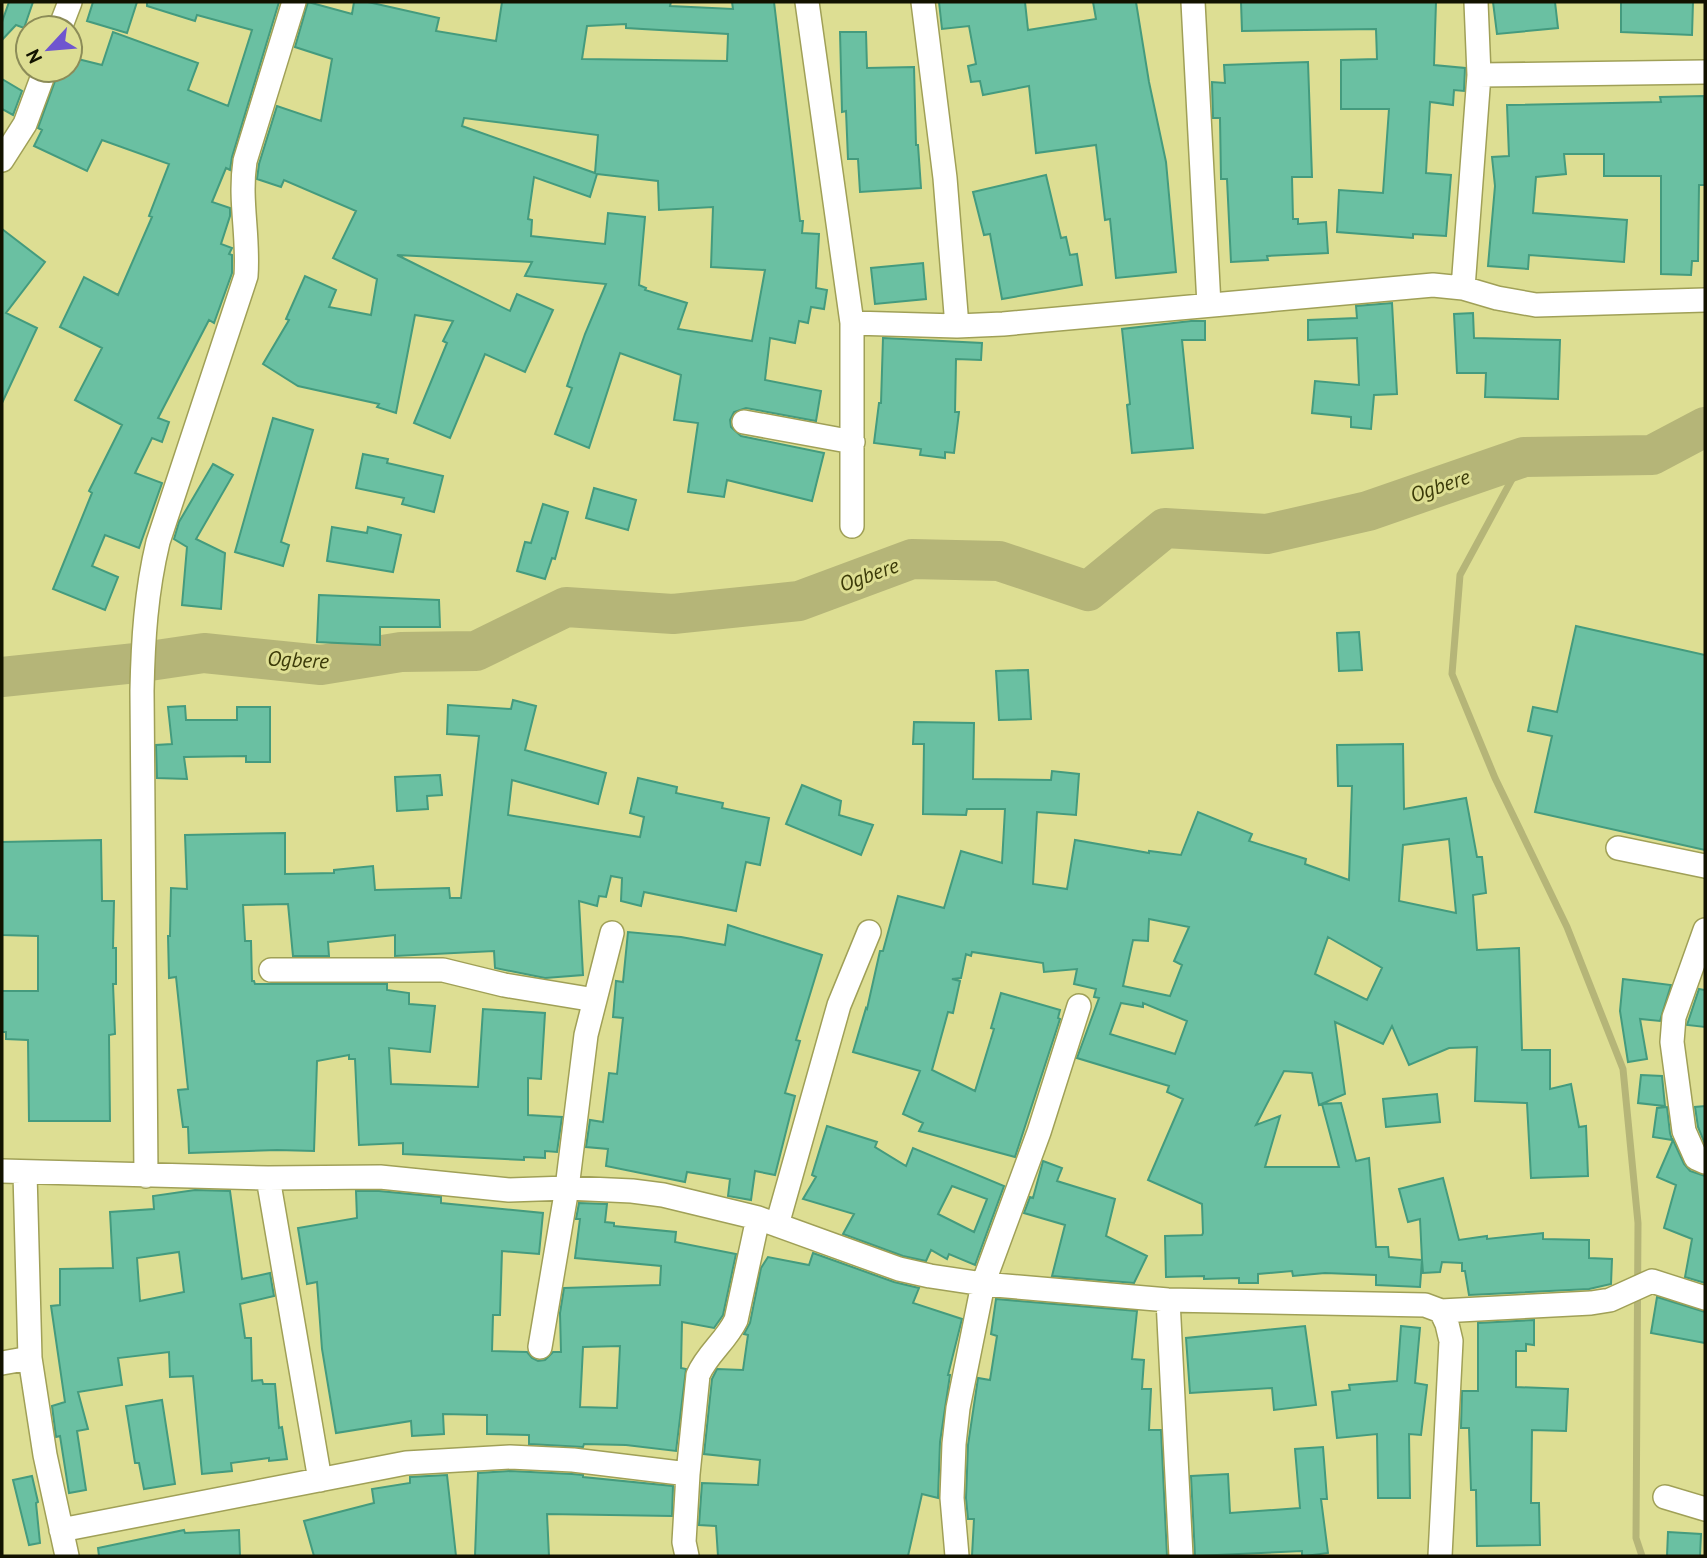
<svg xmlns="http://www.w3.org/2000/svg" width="1707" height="1558" viewBox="0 0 1707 1558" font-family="'PT Sans',sans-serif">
<rect width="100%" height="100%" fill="#ddde93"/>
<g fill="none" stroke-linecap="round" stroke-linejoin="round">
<path stroke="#b5b578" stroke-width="7" d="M1524 457 1460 575 1452 674 1495 778 1567 927 1623 1069 1638 1223 1636 1538 1642 1556"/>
<path stroke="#b5b578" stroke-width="40" d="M2 677 136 663 204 653 321 665 401 652 476 651 566 607 673 614 799 601 912 559 999 561 1088 591 1165 528 1267 534 1368 511 1524 457 1652 455 1705 427"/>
</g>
<path fill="#6ac0a2" stroke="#449b7e" stroke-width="2" fill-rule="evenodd" d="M9 2H33L24 28 16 25 2 40V22Z
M93 2H137L127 33 87 21Z
M147 2H279L232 157 230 170 226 168 212 202 230 208V216L221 244 232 248 229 254 232 255V273L214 323 209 320 158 418 169 422 162 442 152 438 135 473 162 483 139 548 105 535 92 566 118 577 105 610 53 589 92 493 89 491 122 425 75 400 102 348 60 327 84 277 118 295 152 217 149 216 169 164 102 140 87 171 34 146 42 130 38 128 59 70H70V57L102 65 113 32 198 63 188 90 228 106 252 30 197 15 195 21 147 6Z
M308 2 352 14 354 2H368L439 18 436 31 496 41 502 2H671L670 6 733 9 732 2H774L800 221H803L802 233 819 234 816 288 827 290 824 309 811 307 808 323 799 321 795 343 770 338 765 380 821 391 816 421 746 408 734 412 730 420 731 427 741 436 824 453 812 501 727 480 724 497 688 492 698 423 674 420 681 375 620 353 589 448 555 434 572 388 567 386 585 334 606 284 525 276 532 262 397 255 510 311 517 294 553 310 525 372 485 354 450 438 414 423 447 343 443 341 453 321 415 315 396 413 377 407 379 404 298 386 263 364 289 320 286 319 305 276 336 290 329 307 371 315 377 279 333 258 356 211 284 180 281 187 257 179 259 164 277 106 321 121 332 59 295 47ZM626 24V28L728 34 727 61 582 59 587 26ZM464 118 598 135 595 173 462 126ZM597 174 658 181 659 210 713 207 711 267 765 270 752 341 678 329 687 303 645 290 646 288 639 285 645 217 608 213 605 244 531 236 532 220 528 219 534 177 590 197Z
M939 2H1025L1028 30 1096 19 1093 2H1136L1149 82 1166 162 1176 272 1116 278 1110 219 1105 220 1096 145 1036 153 1029 86 983 95 980 81 971 82 968 66 976 64 969 26 942 29Z
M1241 2H1436L1434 65 1465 68 1464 91 1454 90 1453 105 1430 102 1426 173 1451 175 1446 236 1413 234V238L1337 232 1339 190 1383 193 1389 109H1341V60L1377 59 1376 29 1242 31Z
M1493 2H1555L1558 28 1497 34Z
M1621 2H1693L1692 35 1621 32Z
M840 32H866L867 68 914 67 916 145H918L921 188 860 192 858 159H848L846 111 842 112Z
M1308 62 1312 177H1292L1293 219H1298V224L1326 222 1328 253 1267 256 1268 260 1231 262 1227 179H1221L1220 118H1213L1212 82 1225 83 1224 65Z
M2 79 22 91 13 115 2 109Z
M1704 96 1705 185H1699L1698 261H1692L1691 275 1661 274V176H1604V154H1564L1566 174 1536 177 1533 213 1627 220 1624 262 1529 255 1528 269 1488 266 1495 186 1492 157 1509 156 1507 105 1661 102 1660 97Z
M1046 175 1061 238 1066 237 1070 255 1077 254 1082 285 1002 299 990 234 984 235 973 192Z
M2 229 45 262 6 313 37 328 2 403Z
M923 263 926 299 875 304 871 268Z
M1392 303 1397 394 1374 395 1371 429 1351 427V417L1312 413 1315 381 1359 385 1357 338 1308 340V320L1357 318 1356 306Z
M1473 313 1474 338 1560 340 1558 399 1485 397 1486 373H1457L1454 314Z
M1191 321H1205V340H1182L1193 448 1132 453 1127 405 1130 404 1122 329Z
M883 338 982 343 981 360 956 359 955 412H959L954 453 945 452V458L920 455 921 449 874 443 879 403H881Z
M273 418 313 430 281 542 289 545 283 566 235 552Z
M363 454 388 459 387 463 396 465 443 476 434 512 402 504 404 498 356 488Z
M213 464 233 475 196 539 225 553 221 609 182 605 187 547 174 539 179 522Z
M594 488 636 500 628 530 586 518Z
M543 504 568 512 555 559 552 558 545 579 517 571 525 542 531 543Z
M332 527 367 533 368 527 401 535 393 572 327 561Z
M319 595 439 600 440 627H380V645L317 642Z
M1576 626 1705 655V850L1535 812 1552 736 1528 731 1533 707 1557 712Z
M1359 632 1362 670 1339 671 1337 633Z
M1028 670 1031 719 999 720 996 671Z
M513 700 536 706 525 750 606 773 598 804 512 780 508 815 640 837 644 817 630 813 638 778 677 787 676 793 723 803 722 808 769 818 760 865 746 862 736 911 644 892 641 906 621 901 622 878 611 876 606 897 599 896 597 906 579 901 583 975 545 978 495 968 494 951 395 956V935L328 942 329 956H293L288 904 243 905 245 941H251L252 981H254L255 984H387V990L409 993V1004L435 1006 430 1052 389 1048 391 1084 478 1087 483 1009 545 1013 541 1079 528 1078V1115L562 1117 557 1152 545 1151V1158L524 1157V1160L403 1154V1143L359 1145 355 1059H349V1055L317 1061 314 1151 277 1150 189 1153 188 1127H183L178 1090 188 1089 176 977 169 978 168 936H170L171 888 187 889 185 835 285 833V874L334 873V870L373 866 375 890 449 888 450 898H461L479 736 447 734 448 705 511 709Z
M185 706 186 720H237V707H270V762H246V756L184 757 187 779 157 778 156 745 172 744 168 707Z
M914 722 974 723 973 779 1051 780 1052 771 1079 774 1076 815 1037 812 1033 884 1067 889 1075 840 1149 853V851L1181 855 1198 812 1252 834 1249 841 1306 859 1305 864 1349 880 1352 786H1338L1337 745 1403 744 1404 809 1466 798 1477 857H1482L1486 893 1473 895 1477 950 1519 948 1522 1050H1550V1089L1571 1084 1579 1127 1586 1126 1588 1176 1531 1178 1527 1103 1475 1101 1477 1047 1449 1048 1409 1065 1392 1026 1383 1044 1335 1022 1345 1094 1319 1105 1312 1073 1284 1071 1256 1125 1280 1116 1265 1167H1339L1322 1104 1341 1103 1356 1161 1369 1158 1376 1247H1388L1389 1257 1422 1260 1420 1219 1408 1222 1399 1189 1443 1178 1459 1240 1487 1236V1239L1543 1233V1239L1589 1240V1258L1612 1259 1611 1284 1589 1289 1469 1295 1465 1271H1462V1263L1442 1262 1440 1272 1423 1273 1422 1260 1420 1287 1376 1285V1275L1325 1273 1293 1276 1292 1271 1258 1274V1283H1239V1278L1204 1279V1276L1166 1277 1165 1236 1202 1235 1203 1233 1202 1204 1148 1180 1183 1099 1167 1092 1169 1086 1077 1058 1099 998 1094 997 1096 989 1074 984 1077 969 1044 972 1043 963 972 952 971 956 966 954 961 978 952 979 960 981 953 1013 948 1012 932 1070 975 1091 994 1029 991 1028 1001 993 1060 1010 1058 1018 1060 1019 1015 1157 919 1131 923 1123 903 1114 920 1071 853 1052 866 1008 867 1009 880 951H883L898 896 944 908 961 851 1002 863 1005 809H967L966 815 923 814 924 744H913ZM1449 839 1456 913 1399 901 1403 845ZM1149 919 1189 927 1174 961 1182 965 1170 996 1123 986 1133 940 1148 941ZM1328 937 1382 968 1367 1000 1315 974ZM1121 1003 1143 1007V1003L1187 1021 1175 1054 1110 1034Z
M440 775 442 795 427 796 428 809 397 811 395 777Z
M802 785 841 801 839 815 873 825 861 855 786 824Z
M101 840 102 901H114L113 948H116V984H113L115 1034 109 1035 110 1121H29L28 1040 6 1039V1032H2V991H38V936L2 935V842Z
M728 925 822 955 796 1040 800 1041 785 1093 795 1096 775 1175 755 1171 751 1200 728 1196 730 1179 687 1172 685 1182 606 1166 608 1149 586 1147 590 1120 603 1122 609 1073 617 1074 623 1018 613 1017 616 981 623 982 628 932 681 937 725 945Z
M1623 979 1671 985 1660 1021 1640 1019 1647 1059 1628 1062 1620 1011Z
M1699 989 1705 990V1027L1687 1025Z
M1641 1075 1662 1076 1665 1106 1638 1103Z
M1437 1094 1440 1122 1386 1127 1383 1099Z
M1705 1106V1144L1698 1127 1695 1107Z
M1667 1107 1670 1133 1672 1140 1653 1137 1657 1108Z
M827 1126 877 1142 875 1147 906 1166 913 1148 1004 1186 975 1265 949 1254 947 1259 931 1250 926 1261 903 1256 843 1234 854 1214 803 1199 816 1177 812 1175ZM952 1186 987 1199 974 1232 938 1214Z
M1673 1140 1684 1164 1690 1171 1705 1176V1283L1685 1277 1692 1239 1664 1228 1676 1185 1657 1177Z
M1043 1161 1062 1168 1057 1181 1115 1199 1106 1236 1147 1256 1134 1283 1052 1276 1065 1225 1024 1213 1030 1197 1033 1198Z
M195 1190 230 1191 242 1279 270 1273 274 1296 240 1304 245 1338H251L252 1381 262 1380 263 1384H275L279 1428 282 1427 287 1459 269 1461V1458L231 1463 232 1471 202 1474 193 1376 170 1377 169 1352 118 1358 122 1385 78 1392 88 1429 77 1431 86 1490 69 1493 60 1436 56 1437 52 1406 65 1402 51 1306 60 1305V1269L113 1268 110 1212 154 1209 153 1196ZM179 1252 184 1292 140 1301 137 1258Z
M356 1191H379L441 1197V1203L543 1213 539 1254 502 1251 500 1315H493L492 1351 527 1352 532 1358 538 1361 545 1360 553 1352H561L560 1313 564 1288 660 1285 661 1266 575 1258 580 1219H576L579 1203 607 1204 605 1222 614 1223V1226L676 1232 675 1242 736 1254 723 1315 714 1328 682 1322 681 1368 686 1369 676 1451 626 1445 584 1444 583 1447 529 1444V1435L487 1434V1415L443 1414 444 1434 412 1436 411 1421 336 1433 322 1349 317 1282 307 1284 298 1228 357 1218ZM620 1346 617 1408 580 1407 583 1347Z
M813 1253 894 1282 919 1288 913 1303 962 1319 948 1375H950L940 1442 938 1498 922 1494 908 1556H718L716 1526 699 1525 702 1483 758 1485 760 1460 704 1454 712 1379 717 1369 743 1370 748 1335 744 1334 750 1323 761 1268 768 1257 809 1265Z
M1657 1297 1705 1312V1343L1651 1333Z
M996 1299 1137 1311 1132 1359 1144 1360 1142 1389H1151L1149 1430H1161L1167 1556H972L974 1519H968L966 1498 968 1445 978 1378 990 1380 997 1336 991 1334Z
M1534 1320V1345L1526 1344V1351H1516V1387L1568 1389 1566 1431 1532 1430 1531 1503H1539L1540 1545 1477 1546 1476 1490H1471L1469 1428H1461L1462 1391H1478V1323Z
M1305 1326 1316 1405 1274 1410 1272 1388 1190 1393 1186 1338Z
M1401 1326 1420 1328 1415 1383 1427 1385 1421 1435 1409 1434 1410 1498H1378L1377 1434 1337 1438 1332 1392 1350 1390 1349 1385 1397 1381Z
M162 1400 175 1484 144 1489 139 1463H135L126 1406Z
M1323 1447 1327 1499H1321L1328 1553 1305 1556H1302V1551L1195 1556 1191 1476 1228 1474 1230 1513 1300 1508 1295 1449Z
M510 1471 572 1474 583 1475V1477L673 1486 672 1516 547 1514 549 1556H475L478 1473Z
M447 1475 456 1556H314L304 1521 374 1503 372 1489 410 1483V1477Z
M32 1476 38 1502 36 1503 40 1543 29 1545 13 1480Z
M184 1530 185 1533 239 1530 240 1556H99L98 1548Z
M1668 1532 1701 1534 1700 1556H1667Z"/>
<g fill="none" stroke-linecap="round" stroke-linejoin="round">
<defs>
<path id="minor" d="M807 2 852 323V526
M923 2 945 178 957 326
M1193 2 1209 305
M60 28 70 2
M1479 75 1705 72
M2 160 25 124 45 70
M1463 288 1479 75 1476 2
M852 323 957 326 1003 324 1433 285 1463 288 1497 298 1536 305 1705 300
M744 422 853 442
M1618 848 1705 866
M1705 930 1674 1017 1672 1042 1684 1131 1696 1158 1705 1162
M271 970H443L504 985 595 1000
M2 1171 268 1178 380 1177 509 1190 567 1188 632 1191 663 1195 758 1218 899 1269 930 1276 983 1284 1168 1300 1425 1305 1441 1311 1447 1324 1451 1341 1440 1556
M25 1173 30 1358 45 1455 67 1556
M146 1176 142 691C143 640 146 592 158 542L246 276C249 235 239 201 245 161L294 2
M268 1178 320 1480
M777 1225 839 1005 869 932
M1168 1300 1181 1556
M1441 1311 1591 1303 1610 1300 1652 1281 1705 1298
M540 1347 567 1188 586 1035 612 933
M2 1363 30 1358
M1665 1497 1705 1509
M61 1530 406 1463 510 1457 573 1460 688 1474
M687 1556 684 1542 688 1474 698 1375C707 1354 726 1341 736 1320L758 1218
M957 1556 952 1498 954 1444 958 1408 983 1284 1039 1132 1079 1006"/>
</defs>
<use href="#minor" stroke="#a0a057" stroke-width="26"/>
<use href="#minor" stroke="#fff" stroke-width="23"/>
</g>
<g text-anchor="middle" stroke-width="6" stroke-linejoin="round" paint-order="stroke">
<g font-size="21" font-style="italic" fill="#3b3a08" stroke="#ddde93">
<text transform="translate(1440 486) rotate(-19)" y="7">Ogbere</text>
<text transform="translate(869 575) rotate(-20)" y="7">Ogbere</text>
<text transform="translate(298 660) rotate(3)" y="7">Ogbere</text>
</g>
</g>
<rect width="1707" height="1558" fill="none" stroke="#121200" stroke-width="7"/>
<g transform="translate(49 49) rotate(244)"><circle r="33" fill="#ddde93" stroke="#8c8c58" stroke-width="2"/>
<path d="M0-5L12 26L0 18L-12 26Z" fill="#6f55cf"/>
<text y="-10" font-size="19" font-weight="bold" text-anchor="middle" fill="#121200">N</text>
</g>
</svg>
